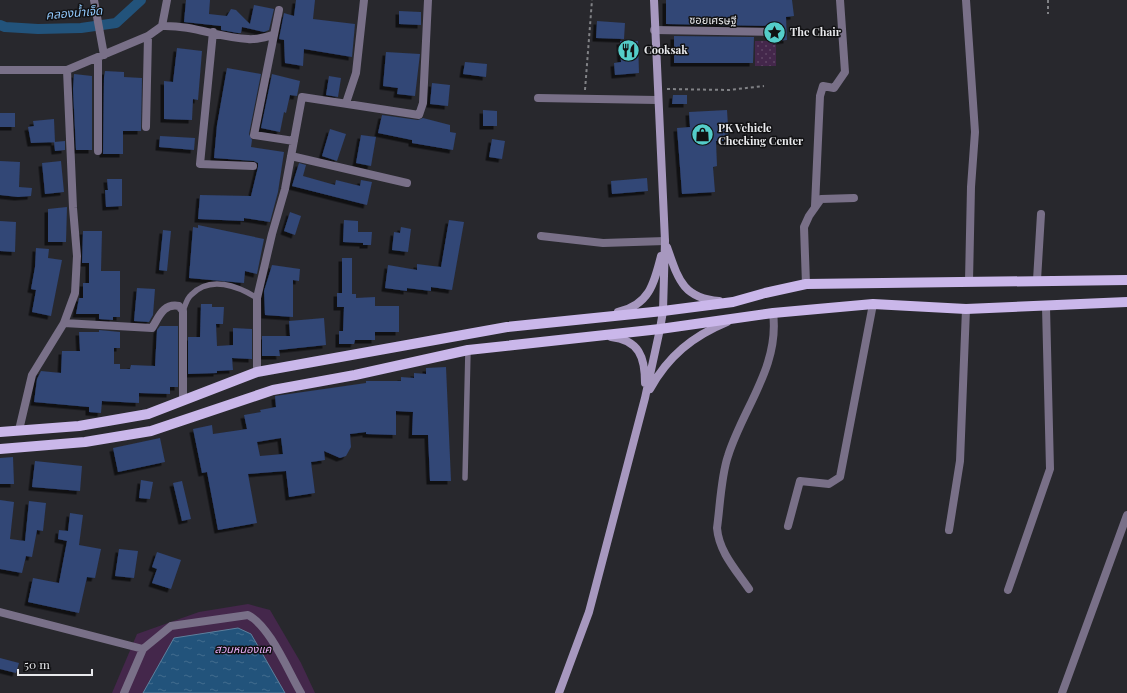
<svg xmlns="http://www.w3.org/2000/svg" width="1127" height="693" viewBox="0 0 1127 693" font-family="'Playfair Display','Noto Sans Thai',serif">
<defs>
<pattern id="grass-dots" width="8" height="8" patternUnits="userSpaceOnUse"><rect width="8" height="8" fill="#44274b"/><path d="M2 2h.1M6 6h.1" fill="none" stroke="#5f4665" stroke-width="1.8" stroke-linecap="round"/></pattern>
<pattern id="water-ripples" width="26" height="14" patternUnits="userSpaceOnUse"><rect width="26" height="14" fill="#22537b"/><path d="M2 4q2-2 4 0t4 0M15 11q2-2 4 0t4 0" fill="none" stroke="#426c8e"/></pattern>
<filter id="shadow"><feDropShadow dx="-3.5" dy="3.5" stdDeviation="0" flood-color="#0009"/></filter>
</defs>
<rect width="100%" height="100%" fill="#28282d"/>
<path fill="url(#grass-dots)" d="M755 41H776V66H755Z"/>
<path fill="#44274b" d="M248 604 270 610 301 663 315 693H112L137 634 199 612Z"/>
<path fill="url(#water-ripples)" stroke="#5d809d" d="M238 628 251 634 285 693H143L174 638Z"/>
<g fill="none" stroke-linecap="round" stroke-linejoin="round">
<path stroke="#22537b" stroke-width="10" d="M0 25 5 27 38 29 81 28 116 23 141 0"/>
</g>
<path fill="#314676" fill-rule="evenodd" filter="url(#shadow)" d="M186 0H210L209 14 227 16 231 9 236 10 250 24 254 5 274 9 269 30 264 32 242 27 241 33H238L221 30V26L184 22Z
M296 0H315L313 19 355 24 352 57 304 49 303 66 285 63 284 40 279 39 284 13 294 16Z
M666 0H792L794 16 786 17 787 40 776 41 777 32 775 26 666 24Z
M399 11 421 12V25L399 24Z
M597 21 625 23 624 39 596 38Z
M674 36 754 37 753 63H674Z
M620 41H638L639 73 615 75 614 63 621 62Z
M177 48 202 51 198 100 193 99 192 120 164 119V81L173 82Z
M386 52 420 54 415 96 397 94 398 88 383 86Z
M465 62 487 64 486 77 463 74Z
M227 68 261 74 249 134 252 140 251 147 284 152 278 192 270 222 244 218V221L198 219 200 195 251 196 258 167V163L254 161 214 158 217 125Z
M105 71 124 72V77L142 78 141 131H123V154H103L104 77Z
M74 74 92 76V150H76L73 89Z
M272 74 300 81 297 96 290 95 286 113 284 112 280 132 261 128Z
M329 76 341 78 338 97 326 95Z
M432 83 450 85 448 106 430 104Z
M673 95H687V104H672Z
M483 110 497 111V126H483Z
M727 110 729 141H716L717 166 713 167 715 192 682 194 677 128 690 127 689 112Z
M0 113H15V127H0Z
M382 115 418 120 423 118 450 125V132L456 133 453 150 412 143V140L378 133Z
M54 119 55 142 31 143 28 127 34 126 33 121Z
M330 129 346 134 337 161 322 156Z
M361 135 376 137 371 166 356 163Z
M160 136 195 138 194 150 159 147Z
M492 139 505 141 502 159 489 157Z
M65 141V150L55 151 54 142Z
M0 161 20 162 19 187 32 188 31 196 18 197 0 195Z
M61 161 64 192 45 194 42 163Z
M299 163 306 165 303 176 335 185 336 180 360 186 361 180 372 182 367 205 292 186Z
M647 178 648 191 612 194 611 181Z
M107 179H122V206L106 207 105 190H108Z
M67 207 66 242H48V209Z
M290 212 301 216 295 235 284 231Z
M344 220 358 221V232H372L371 245H363V243L343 242Z
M449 220 464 222 452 290 431 287V291L407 288V291L385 288 388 265 417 270V264L441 267Z
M0 221 16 222 15 252 0 251Z
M198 225 264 239 257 274 245 271 244 283 189 278 193 227 198 228Z
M401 227 411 229 408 252 392 250 394 232 400 233Z
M163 230 171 231 167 271 159 270Z
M83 231H102L101 271H120V317H113V320L99 319V314H76L79 298H83V283H89V263H82Z
M36 248 49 249 48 258 62 260 51 316 32 312 36 290 31 289 35 267Z
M342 258H352V294H356V298L375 297V306H399V332H375V340H355L354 344H339V331H343L344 307H337V293H342Z
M272 265 300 269 299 281 293 280V317L265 315 264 291Z
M137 288 155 289 153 315 149 322 134 321Z
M201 304H212V307H224L223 324H216L217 346 233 345V328L252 329V359L232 358 233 370 217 371V373L188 374V337H200Z
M324 318 326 345 279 350 280 356H262V336H290L289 321Z
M160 326H178V387H170V394L139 393V403L102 401 101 413 89 412V407L34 402 37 379 41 371 61 373 62 351H80L79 332H99V330L120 332V348H114V364H120V369H130L131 365 155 366 157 330Z
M446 367 451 481H430L428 435H412L413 412 396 411V435L366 434V432L350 434 351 447 346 456 340 458 324 451 325 460 311 462 315 493 289 497 286 471 248 474 257 523 218 530 207 472 202 473 193 429 212 425 213 434 247 429 244 415 261 412 260 410 276 407 275 396 366 383V381H401V377L414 378V373L426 374V368ZM281 438 283 454 260 456 257 442Z
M160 438 165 462 118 472 113 448Z
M13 457 14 484H0V458Z
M35 461 82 466 80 491 32 487Z
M141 480 153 482 150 499 139 498Z
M182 481 191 519 182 521 173 483Z
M0 500 14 502 10 539 25 541 29 501 46 503 43 531 37 530 32 557 26 556 22 573 0 569Z
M70 513 83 515 79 545 101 549 95 578 87 577 79 613 28 602 33 578 59 583 67 541 58 539 59 530 68 531Z
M119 549 138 551 134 578 115 576Z
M157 552 181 560 171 589 152 583 157 569 152 567Z
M0 658 19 663 16 673 0 669Z"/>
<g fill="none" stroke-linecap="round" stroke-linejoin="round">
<path stroke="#818286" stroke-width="2" stroke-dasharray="3 3" stroke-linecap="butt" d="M1048 0V14
M667 89 729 90 764 86
M585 90 592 0"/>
<path stroke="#797088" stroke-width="5.5" d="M183 311C185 306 187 298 191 295 210 275 238 286 257 298
M465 478 468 350"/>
<path stroke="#797088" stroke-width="8" d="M94 0 104 55
M966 0 975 132 971 187 969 281
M279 10 254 135 294 141
M162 26 167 0
M654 30 772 32
M213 32 200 164 253 166
M0 70H67L148 36 162 26C194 25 219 38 248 39 256 40 265 37 273 35
M538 98 657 100
M346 103 356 73 364 0
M146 127 148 36
M98 151V57
M291 156 407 183
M815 206 820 96 823 86 834 88 845 72 840 0
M541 236 603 243 665 241
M1037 280 1041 214
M806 284 804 227 809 216 821 199 854 198
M64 323 152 328C159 317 163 303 179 306L183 311V401
M257 372V298L272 234 285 189 302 97 419 115 423 103 428 0
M19 430 32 375 64 323 75 293 77 256 73 208 67 70
M788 526 800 481 829 484 840 477 873 304
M949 530 960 461 966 309
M749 589C736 570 719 552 717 528 720 507 721 476 728 456 743 408 780 366 773 313
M1008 590 1050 469 1046 307
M0 612 143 649
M124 693 143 649 171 626 248 615C270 626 288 671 301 693
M1062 693 1127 515"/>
<path stroke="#a798bf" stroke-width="8" d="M667 247C678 278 682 298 719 301
M618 312C649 305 654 284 661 256
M611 337C639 340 645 357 645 383
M650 389C668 356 693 336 727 322
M559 693 589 612 645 398 660 329 663 311 665 241 654 0"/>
<path stroke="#cab7ea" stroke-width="10" d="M0 432 79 426 148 414 257 372 507 327 663 311 733 302 765 293 806 284 1127 280
M0 449 85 442 151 431 273 390 355 375 468 350 660 329 773 313 873 304 966 309 1127 302"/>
</g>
<defs>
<symbol id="sight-disc" viewBox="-11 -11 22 22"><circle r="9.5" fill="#54cdc9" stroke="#111113"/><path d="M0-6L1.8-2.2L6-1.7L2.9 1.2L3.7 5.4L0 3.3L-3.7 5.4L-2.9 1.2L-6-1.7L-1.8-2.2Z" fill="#111"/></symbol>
<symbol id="restaurant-disc" viewBox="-11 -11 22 22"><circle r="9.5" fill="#54cdc9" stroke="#111113"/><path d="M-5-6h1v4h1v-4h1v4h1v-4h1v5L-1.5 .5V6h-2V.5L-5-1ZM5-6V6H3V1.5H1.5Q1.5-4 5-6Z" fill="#111"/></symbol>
<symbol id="shop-disc" viewBox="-11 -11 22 22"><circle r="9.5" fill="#54cdc9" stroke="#111113"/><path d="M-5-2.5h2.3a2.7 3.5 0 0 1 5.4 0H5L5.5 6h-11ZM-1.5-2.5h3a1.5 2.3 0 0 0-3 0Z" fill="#111"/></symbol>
</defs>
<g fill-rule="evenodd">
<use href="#sight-disc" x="762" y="20" width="25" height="25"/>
<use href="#restaurant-disc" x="616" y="38" width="25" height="25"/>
<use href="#shop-disc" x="690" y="122" width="25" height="25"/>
</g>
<g text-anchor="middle" stroke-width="3" stroke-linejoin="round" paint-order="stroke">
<g font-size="11" fill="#e8e9ec" stroke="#111113">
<text transform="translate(713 20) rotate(1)" y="4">ซอยเศรษฐี</text>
</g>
<g font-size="11" font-weight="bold" fill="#e8e9ec" stroke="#111113" text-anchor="start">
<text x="790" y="36">The Chair</text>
<text x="644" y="54">Cooksak</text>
<text x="718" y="132">PK Vehicle<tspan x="718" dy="13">Checking Center</tspan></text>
</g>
<g font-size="11" font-style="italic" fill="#e5abf2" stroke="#111113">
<text x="243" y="653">สวนหนองแค</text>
</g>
<g font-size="12" font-style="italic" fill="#92cafd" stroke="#111113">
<text transform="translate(74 13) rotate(-5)" y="4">คลองน้ำเจ็ด</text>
</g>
</g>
<path d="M18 669v6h74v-6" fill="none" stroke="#e8e9ec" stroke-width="2"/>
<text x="24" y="669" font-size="12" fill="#e8e9ec" stroke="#111113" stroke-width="3" paint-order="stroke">50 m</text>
</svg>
